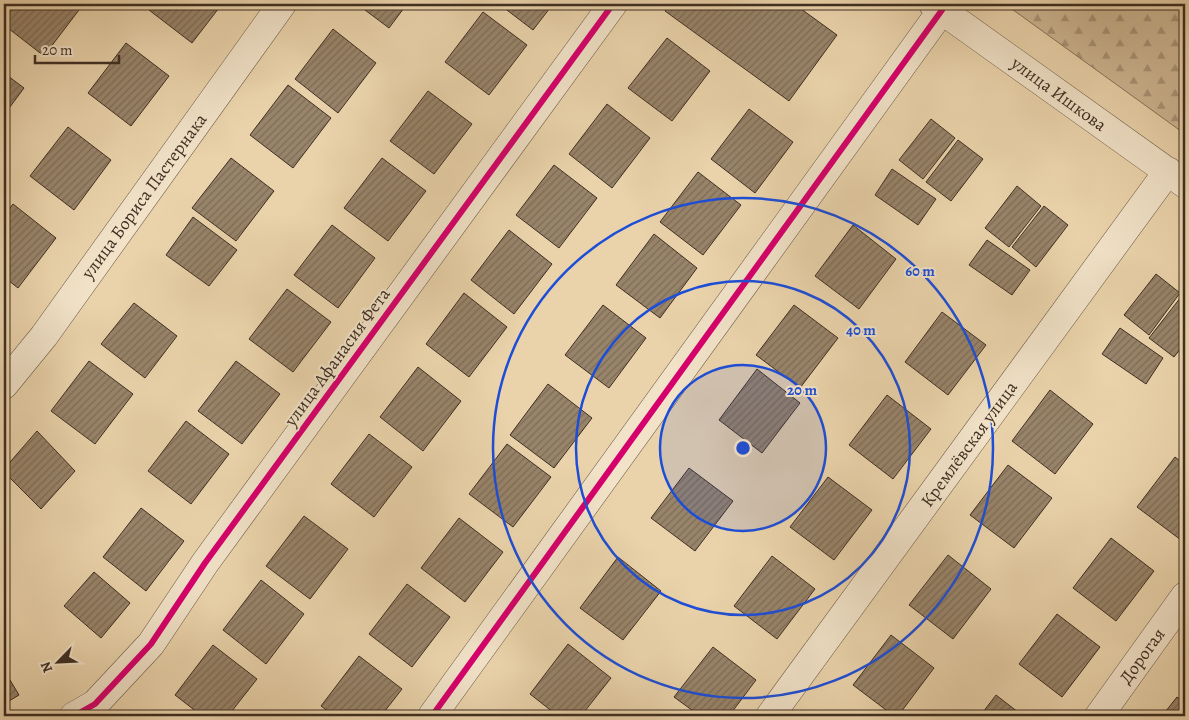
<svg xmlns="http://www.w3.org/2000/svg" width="1189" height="720" viewBox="0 0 1189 720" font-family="Alegreya,serif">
<defs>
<pattern id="forest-firs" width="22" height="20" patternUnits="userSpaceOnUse" patternTransform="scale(1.25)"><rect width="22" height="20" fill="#cdb794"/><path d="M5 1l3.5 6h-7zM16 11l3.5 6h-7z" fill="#a89578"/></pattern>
<pattern id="building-hatch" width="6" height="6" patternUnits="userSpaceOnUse" patternTransform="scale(1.25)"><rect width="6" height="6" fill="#98846a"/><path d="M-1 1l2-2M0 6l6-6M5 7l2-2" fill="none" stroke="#7d6c57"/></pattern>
</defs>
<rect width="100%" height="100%" fill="#ead3ab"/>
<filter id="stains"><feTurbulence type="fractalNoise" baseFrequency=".004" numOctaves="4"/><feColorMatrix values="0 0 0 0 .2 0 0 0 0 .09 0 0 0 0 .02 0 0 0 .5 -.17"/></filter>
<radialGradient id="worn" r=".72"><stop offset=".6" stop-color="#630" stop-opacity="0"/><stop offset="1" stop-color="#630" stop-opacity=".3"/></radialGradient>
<path fill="url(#forest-firs)" stroke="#86735c" d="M1005 4H1182L1185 6V134Z"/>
<path fill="url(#building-hatch)" stroke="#3f2f23" d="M15 4H79L82 6 44 56 4 25V18Z
M154 4H222L192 43 149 10Z
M357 4H407L389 28Z
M499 4H553L533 30Z
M670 4H798L797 6 837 35 789 101 665 11Z
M483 12 527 45 489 95 445 62Z
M333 29 376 63 338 113 295 79Z
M667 38 710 71 672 121 628 88Z
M126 43 169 76 131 126 88 93Z
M4 73 24 88 4 115Z
M288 85 331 118 293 168 250 135Z
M428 91 472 124 434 174 390 141Z
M607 104 650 138 612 188 569 154Z
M749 109 793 142 755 193 711 159Z
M931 119 955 138 923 179 899 160Z
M68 127 111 160 74 210 30 176Z
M958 140 983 159 951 201 926 182Z
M231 158 274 191 236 241 192 208Z
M382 158 426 191 388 241 344 208Z
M554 165 597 198 559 248 516 215Z
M892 169 936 199 918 225 875 195Z
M698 172 741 205 703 255 660 222Z
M1017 186 1041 206 1009 247 985 228Z
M13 204 56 238 18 288 4 277V216Z
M1044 206 1068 225 1036 267 1012 247Z
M193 217 237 250 209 286 166 255Z
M332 225 375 258 338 308 294 275Z
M853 225 896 259 859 309 815 276Z
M509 230 552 264 514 314 471 280Z
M654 234 697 268 660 318 616 285Z
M987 240 1030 270 1012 295 969 265Z
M1156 274 1180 293 1149 335 1124 315Z
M287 289 331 322 293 372 249 339Z
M464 293 507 327 469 377 426 344Z
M1181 297 1185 300V343L1174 357 1149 338Z
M134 303 177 336 145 378 101 344Z
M603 305 646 338 609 388 565 355Z
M794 305 838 338 800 388 756 355Z
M942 312 986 345 948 395 905 362Z
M1120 328 1163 358 1146 384 1102 354Z
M89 361 133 394 95 444 51 411Z
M236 361 280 394 242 444 198 411Z
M418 367 461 401 423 451 380 417Z
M757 369 800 403 762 453 719 420Z
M548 384 592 418 554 468 510 435Z
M1050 390 1093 424 1055 474 1012 441Z
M887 395 931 429 893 479 849 445Z
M186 421 229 454 191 504 148 471Z
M37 431 75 471 41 509 4 472V469Z
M369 434 412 467 374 517 331 484Z
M507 444 551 477 513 527 469 494Z
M1175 457 1185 465V534L1181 540 1137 507Z
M1008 465 1052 498 1014 548 970 515Z
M689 468 733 501 695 551 651 518Z
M828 477 872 510 834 560 790 527Z
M141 508 184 541 146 591 103 557Z
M304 516 348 549 310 599 266 566Z
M459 518 503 552 465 602 421 568Z
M1111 538 1154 571 1116 621 1073 588Z
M948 555 991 589 953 639 909 605Z
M772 556 815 589 777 639 734 606Z
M618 557 661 591 623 640 580 608Z
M94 572 130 603 101 638 64 606Z
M261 580 304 614 266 664 223 630Z
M407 584 450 617 412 667 369 634Z
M1057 614 1100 647 1062 697 1019 664Z
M891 635 934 668 898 716H894L853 685Z
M568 644 611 678 581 716H558L530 694Z
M213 645 257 679 228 716H202L175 695Z
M713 647 756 680 729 716H700L674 697Z
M359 656 402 689 381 716H334L321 706Z
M4 670 19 695 4 704Z
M996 695 1023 716H980Z
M1177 697 1185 703V716H1162Z"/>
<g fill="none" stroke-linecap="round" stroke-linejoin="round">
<defs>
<path id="street" d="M933 4 1185 184
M4 385 44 336 282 4
M74 716 95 704 151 644 205 563 613 4
M432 716 942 10
M770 716 1168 171
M1099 716 1185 596"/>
</defs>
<use href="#street" stroke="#6a5845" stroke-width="29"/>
<use href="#street" stroke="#f1e2c8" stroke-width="28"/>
<defs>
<path id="cycleway" d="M74 716 95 704 151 644 205 563 613 4
M432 716 942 10"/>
</defs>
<use href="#cycleway" stroke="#f1e2c8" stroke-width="9"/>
<use href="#cycleway" stroke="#d6006c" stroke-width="6"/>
</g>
<circle cx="743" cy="448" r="83" fill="#1d4ed8" fill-opacity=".12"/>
<g fill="none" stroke="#1d4ed8" stroke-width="2.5">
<circle cx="743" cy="448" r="83"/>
<circle cx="743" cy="448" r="167"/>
<circle cx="743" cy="448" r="250"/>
</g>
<g text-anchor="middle" stroke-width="4" stroke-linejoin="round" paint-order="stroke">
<g font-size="18" fill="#3f2f23" stroke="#f1e2c8">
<text transform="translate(1059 94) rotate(36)" y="6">улица Ишкова</text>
<text transform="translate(144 196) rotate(-54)" y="6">улица Бориса Пастернака</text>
<text transform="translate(337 357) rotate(-54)" y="6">улица Афанасия Фета</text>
<text transform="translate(969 444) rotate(-54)" y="6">Кремлёвская улица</text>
<text transform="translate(1142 656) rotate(-54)" y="6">Дорогая</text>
</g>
</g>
<circle cx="743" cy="448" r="8" fill="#1d4ed8" stroke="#f1e2c8" stroke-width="2.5"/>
<g font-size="15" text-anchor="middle" font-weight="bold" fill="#1d4ed8" stroke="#f1e2c8" stroke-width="4" stroke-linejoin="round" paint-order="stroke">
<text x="920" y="276">60 m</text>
<text x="861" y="335">40 m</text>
<text x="802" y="395">20 m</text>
</g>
<rect width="1189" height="720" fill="none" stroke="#ead3ab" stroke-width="20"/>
<rect x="5" y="5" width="1179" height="710" fill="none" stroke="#3f2f23" stroke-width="2.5"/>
<rect x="10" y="10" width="1169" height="700" fill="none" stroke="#3f2f23"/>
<g transform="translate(58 662) rotate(246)" stroke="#f1e2c8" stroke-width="4" paint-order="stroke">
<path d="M0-4L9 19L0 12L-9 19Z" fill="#3f2f23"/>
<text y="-8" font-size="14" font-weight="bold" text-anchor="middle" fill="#3f2f23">N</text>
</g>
<path d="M35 55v8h84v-8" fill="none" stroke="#3f2f23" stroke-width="2.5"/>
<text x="42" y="55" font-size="15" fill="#3f2f23" stroke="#f1e2c8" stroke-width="4" paint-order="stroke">20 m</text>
<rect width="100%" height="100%" filter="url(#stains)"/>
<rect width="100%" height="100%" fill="url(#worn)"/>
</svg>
